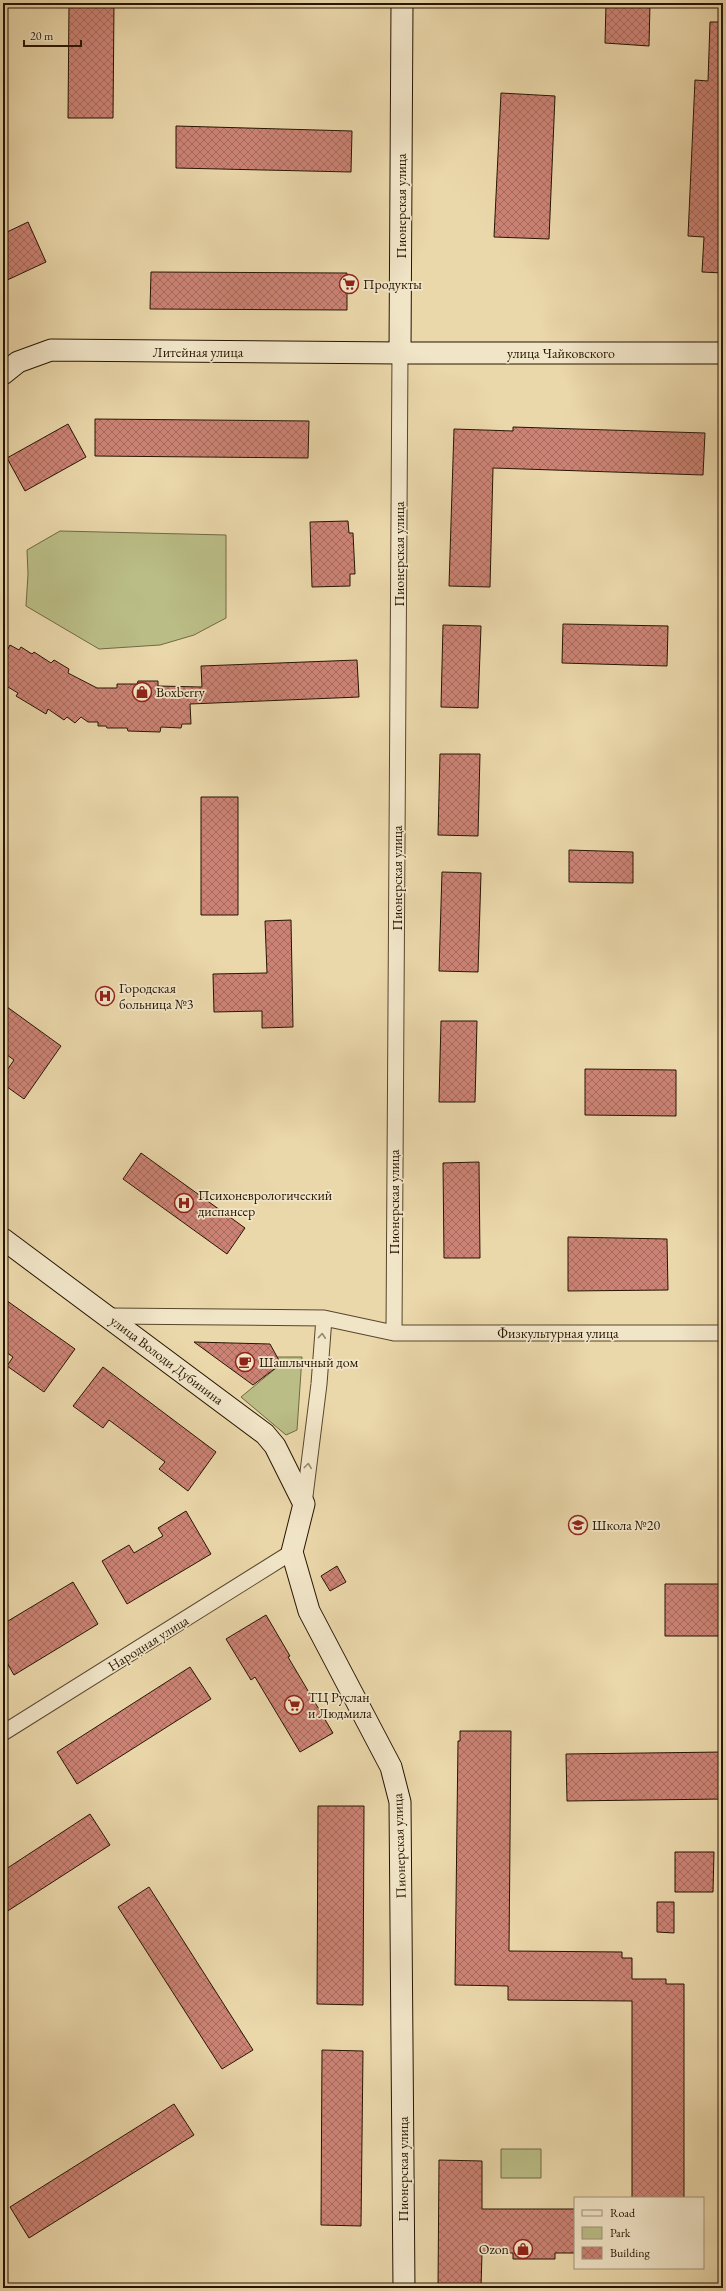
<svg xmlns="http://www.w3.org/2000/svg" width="726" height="2291" viewBox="0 0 726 2291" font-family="'EB Garamond',serif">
<defs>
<pattern id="building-cross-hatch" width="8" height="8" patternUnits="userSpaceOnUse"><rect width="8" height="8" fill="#cc8375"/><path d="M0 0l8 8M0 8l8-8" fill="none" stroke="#a66a5e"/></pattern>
</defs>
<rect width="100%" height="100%" fill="#ead7aa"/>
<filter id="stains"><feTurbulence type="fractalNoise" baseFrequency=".005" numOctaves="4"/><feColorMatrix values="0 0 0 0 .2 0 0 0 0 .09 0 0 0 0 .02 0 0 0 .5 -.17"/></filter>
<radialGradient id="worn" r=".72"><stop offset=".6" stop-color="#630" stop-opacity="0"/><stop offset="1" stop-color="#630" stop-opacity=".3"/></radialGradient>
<path fill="#babd86" stroke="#706944" d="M60 531 226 535V618L194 635 160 645 99 649 26 606 28 574 27 550Z
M277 1357H302L297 1430 286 1435 241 1397 281 1364Z
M501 2149H541V2178H501Z"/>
<path fill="url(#building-cross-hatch)" stroke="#271502" d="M69 3H114L113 118H68Z
M606 3H650L649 46 605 43Z
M710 22H723V273L702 272 704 237 688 236 695 80 708 81Z
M501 93 555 96 549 239 494 237Z
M176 126 352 131 351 172 176 168Z
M28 222 46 262 3 282V234Z
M151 272 347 273V310L150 309Z
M95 419 309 421 308 458 95 456Z
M68 424 86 457 25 491 7 458Z
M513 427 705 433 703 475 493 468 490 587 449 586 454 429 513 431Z
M348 521 349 533H353L355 574H350V586L312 587 310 522Z
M563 624 668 626 667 666 562 663Z
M443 625 481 626 478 708 441 707Z
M10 645 19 650 21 647 32 654 34 652 51 663 54 660 69 669 68 673 97 688H117V684H137L138 681H158V686L202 687 201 666 357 660 359 697 190 704 191 724H182L181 728 161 727 160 732 128 731 127 728H107L106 726H98V722H88L81 717 75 723 67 717 64 720 48 709 46 714 16 696 18 693 3 684V658Z
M440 754H480L478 836 438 835Z
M201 797H238V915H201Z
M569 850 633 852V883L569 882Z
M442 872 481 873 478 972 439 971Z
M291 920 293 1027 262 1028V1011L214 1012 213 974 267 973 265 921Z
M3 1004 61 1046 24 1099 3 1084V1076L14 1060 3 1052Z
M441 1021H477L475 1102H439Z
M585 1069 676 1070V1116L585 1115Z
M141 1153 245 1228 227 1254 123 1179Z
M479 1162 480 1258H444L443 1163Z
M568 1237 667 1239 668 1290 568 1291Z
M3 1298 75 1349 44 1392 7 1366 13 1357 3 1350Z
M194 1342 270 1344 281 1364 253 1385Z
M103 1367 216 1452 188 1491 159 1469 165 1462 109 1420 103 1428 73 1406Z
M186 1511 211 1554 127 1604 102 1561 129 1545 134 1553 163 1536 158 1528Z
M337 1566 346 1582 330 1591 321 1576Z
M73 1582 98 1624 14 1675 3 1656V1624Z
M665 1584H723V1636H665Z
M266 1615 290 1656 288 1657 333 1733 300 1752 255 1677 251 1680 226 1639Z
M190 1667 211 1699 77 1784 57 1752Z
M460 1731H511L509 1951 622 1952V1958H632V1979H666V1984H684V2198H632V2001L508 2000V1986L455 1985 458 1741H460Z
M723 1752V1799L567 1801 566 1754Z
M318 1806H364L363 2005 317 2004Z
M90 1814 110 1845 3 1914V1871Z
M675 1852H714L713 1892H675Z
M149 1887 253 2050 222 2069 118 1907Z
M657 1902H674V1933L657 1932Z
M322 2050 363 2051 361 2226 321 2225Z
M174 2104 194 2135 29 2238 10 2207Z
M439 2160 482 2161V2209H575V2253H555V2259H513V2253H482L481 2288H438Z"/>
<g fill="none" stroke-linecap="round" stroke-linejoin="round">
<defs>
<path id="street" d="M109 1316 324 1318 394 1333 400 353
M394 1333H723
M304 1504 319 1384 324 1318
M3 1733 292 1552"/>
<path id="secondary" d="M400 353 402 3
M3 374 18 362 51 350 400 353H723
M3 1239 265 1434 275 1446 304 1504 292 1552 309 1611 391 1767 400 1802 404 2288"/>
</defs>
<use href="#street" stroke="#58462c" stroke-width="17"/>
<use href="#secondary" stroke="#271502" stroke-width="23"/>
<use href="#street" stroke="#f1e5c8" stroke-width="15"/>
<use href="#secondary" stroke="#f1e5c8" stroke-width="21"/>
</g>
<defs><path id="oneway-chevron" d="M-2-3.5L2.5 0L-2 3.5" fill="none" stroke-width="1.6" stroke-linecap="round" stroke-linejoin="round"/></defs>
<g stroke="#96876f">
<use href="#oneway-chevron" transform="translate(322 1336) rotate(-86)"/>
<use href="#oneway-chevron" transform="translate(308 1466) rotate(-83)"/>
</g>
<defs>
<symbol id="supermarket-ring" viewBox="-11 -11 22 22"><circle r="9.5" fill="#f1e5c8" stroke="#8f2418" stroke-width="1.5"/><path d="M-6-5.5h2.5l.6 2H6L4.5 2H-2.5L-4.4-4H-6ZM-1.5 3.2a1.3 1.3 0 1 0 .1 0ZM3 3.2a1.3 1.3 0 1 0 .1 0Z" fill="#8f2418"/></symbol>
<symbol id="shop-ring" viewBox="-11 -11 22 22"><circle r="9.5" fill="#f1e5c8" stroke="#8f2418" stroke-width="1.5"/><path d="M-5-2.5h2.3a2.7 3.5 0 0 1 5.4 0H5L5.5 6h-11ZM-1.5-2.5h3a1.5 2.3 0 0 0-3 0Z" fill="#8f2418"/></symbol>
<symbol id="hospital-ring" viewBox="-11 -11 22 22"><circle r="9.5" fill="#f1e5c8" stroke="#8f2418" stroke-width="1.5"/><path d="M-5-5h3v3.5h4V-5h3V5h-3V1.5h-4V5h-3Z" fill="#8f2418"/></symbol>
<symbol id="cafe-ring" viewBox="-11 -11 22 22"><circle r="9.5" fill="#f1e5c8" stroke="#8f2418" stroke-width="1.5"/><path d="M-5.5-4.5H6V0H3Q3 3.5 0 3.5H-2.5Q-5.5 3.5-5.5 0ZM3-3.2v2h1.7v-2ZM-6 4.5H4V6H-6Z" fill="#8f2418"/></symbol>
<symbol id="school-ring" viewBox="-11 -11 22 22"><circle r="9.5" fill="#f1e5c8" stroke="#8f2418" stroke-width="1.5"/><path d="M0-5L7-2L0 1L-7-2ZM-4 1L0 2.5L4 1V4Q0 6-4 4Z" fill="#8f2418"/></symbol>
</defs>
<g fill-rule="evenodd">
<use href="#supermarket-ring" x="338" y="273" width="22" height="22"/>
<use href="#shop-ring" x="131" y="681" width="22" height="22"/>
<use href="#hospital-ring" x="94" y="985" width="22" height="22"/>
<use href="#hospital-ring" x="173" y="1192" width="22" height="22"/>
<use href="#cafe-ring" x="234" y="1351" width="22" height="22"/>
<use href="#school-ring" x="567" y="1514" width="22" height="22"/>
<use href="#supermarket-ring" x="283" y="1694" width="22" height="22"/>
<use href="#shop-ring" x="512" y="2238" width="22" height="22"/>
</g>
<g text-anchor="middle" stroke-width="3.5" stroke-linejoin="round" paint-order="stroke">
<g font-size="14" fill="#271502" stroke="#f1e5c8">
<text transform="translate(401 206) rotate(-90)" y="5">Пионерская улица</text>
<text x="198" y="357">Литейная улица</text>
<text x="561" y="358">улица Чайковского</text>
<text transform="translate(399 554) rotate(-90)" y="5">Пионерская улица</text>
<text transform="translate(397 878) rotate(-90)" y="5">Пионерская улица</text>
<text transform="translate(394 1202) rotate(-90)" y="5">Пионерская улица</text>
<text x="558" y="1338">Физкультурная улица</text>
<text transform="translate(167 1360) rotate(37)" y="5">улица Володи Дубинина</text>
<text transform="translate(148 1643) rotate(-32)" y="5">Народная улица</text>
<text transform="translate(399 1846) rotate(-92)" y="5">Пионерская улица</text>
<text transform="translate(403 2169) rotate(-90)" y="5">Пионерская улица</text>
</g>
<g font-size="14" fill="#271502" stroke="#f1e5c8" text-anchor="start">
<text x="363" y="289">Продукты</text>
<text x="156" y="697">Boxberry</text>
<text x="119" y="993">Городская<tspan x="119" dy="16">больница №3</tspan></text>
<text x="198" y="1200">Психоневрологический<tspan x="198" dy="16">диспансер</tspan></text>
<text x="259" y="1367">Шашлычный дом</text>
<text x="592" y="1530">Школа №20</text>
<text x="308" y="1702">ТЦ Руслан<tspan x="308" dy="16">и Людмила</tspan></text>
<text x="509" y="2254" text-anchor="end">Ozon</text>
</g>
</g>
<rect width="726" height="2291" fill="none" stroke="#ead7aa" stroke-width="16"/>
<rect x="4" y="4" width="718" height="2283" fill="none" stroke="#271502" stroke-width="2"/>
<rect x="8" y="8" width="710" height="2275" fill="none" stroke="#271502"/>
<rect x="574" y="2197" width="130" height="72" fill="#f1e5c8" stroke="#a09279"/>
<rect x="582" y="2210" width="20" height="6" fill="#f1e5c8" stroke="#a09279"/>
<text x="610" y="2217" font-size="12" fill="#271502">Road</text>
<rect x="582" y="2227" width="20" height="12" fill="#babd86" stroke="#a09279"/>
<text x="610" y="2237" font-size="12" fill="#271502">Park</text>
<rect x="582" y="2247" width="20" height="12" fill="url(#building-cross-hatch)" stroke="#a09279"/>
<text x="610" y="2257" font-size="12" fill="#271502">Building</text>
<path d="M24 40v6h57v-6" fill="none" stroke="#271502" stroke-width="2"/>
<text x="30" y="40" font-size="12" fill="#271502" stroke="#f1e5c8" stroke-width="3" paint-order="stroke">20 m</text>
<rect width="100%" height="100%" filter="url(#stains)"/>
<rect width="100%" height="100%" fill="url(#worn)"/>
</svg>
